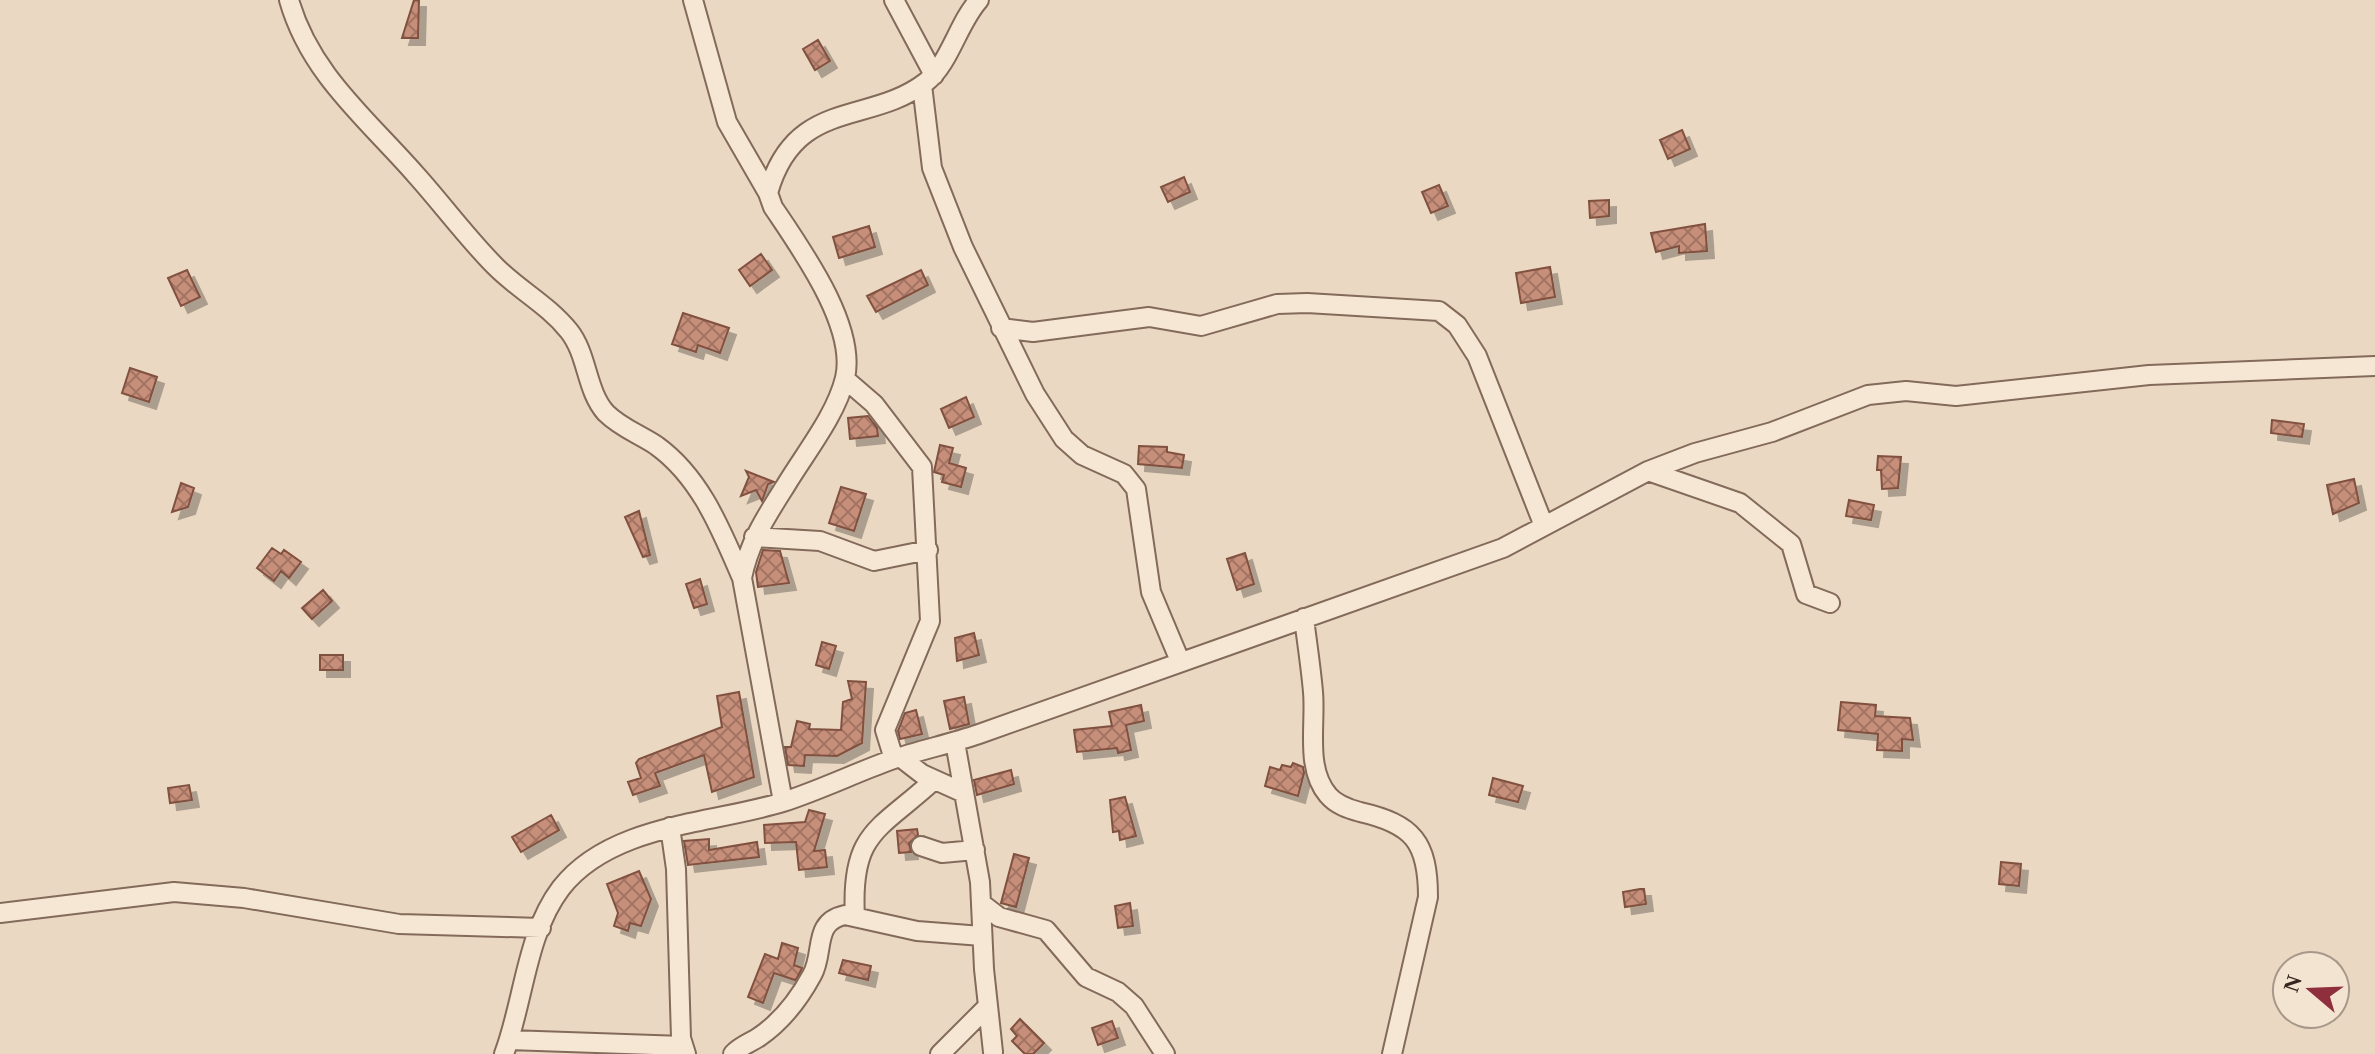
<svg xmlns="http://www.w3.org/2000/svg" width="2375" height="1054" viewBox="0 0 2375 1054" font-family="Georgia,serif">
<defs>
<pattern id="building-cross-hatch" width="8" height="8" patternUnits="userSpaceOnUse" patternTransform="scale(2)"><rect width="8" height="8" fill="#c78e7a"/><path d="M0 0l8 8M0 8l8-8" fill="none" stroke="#a27463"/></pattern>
<filter id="shadow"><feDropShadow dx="7" dy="7" stdDeviation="0" flood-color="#0004"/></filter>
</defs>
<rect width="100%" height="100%" fill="#ebd8c2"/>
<path fill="url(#building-cross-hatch)" stroke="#815141" stroke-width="2" filter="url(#shadow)" d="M414 0H419L418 38H402Z
M818 40 830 61 815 70 803 49Z
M1682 130 1690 149 1668 159 1660 140Z
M1184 177 1190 192 1168 202 1161 187Z
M1439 185 1448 206 1431 213 1422 192Z
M1609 200V216L1590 218 1589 201Z
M1705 224 1707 251 1679 253V246L1656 252 1651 233Z
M869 226 875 247 839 258 833 237Z
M761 254 772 270 750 286 739 270Z
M1550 267 1555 297 1521 303 1516 273Z
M187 270 200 297 181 306 168 278Z
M921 270 928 285 876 312 867 296Z
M683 313 729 328 720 353 698 345 696 352 672 344Z
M130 368 157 377 149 402 122 393Z
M966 397 974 417 949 428 941 409Z
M868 416 877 428 878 436 850 439 848 418Z
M2272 420 2304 424 2302 437 2271 433Z
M940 445 953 448 949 463 966 468 961 487 942 482 944 475 934 472Z
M1139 446 1167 447V452L1184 455 1182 468 1138 464Z
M1878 456 1901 457 1898 488 1882 489 1881 470H1877Z
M746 471 774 482 768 484 762 501 756 490 741 496 749 477Z
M2354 479 2359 503 2333 514 2327 485Z
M181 483 194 488 188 507 172 512Z
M841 487 866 494 854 531 829 523Z
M1849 500 1874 505 1871 520 1846 516Z
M639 511 650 555 643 557 625 517Z
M272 548 281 554 284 550 301 562 289 578 281 571 274 581 257 568Z
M763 550 780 551 789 583 758 587 756 572Z
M1245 553 1254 584 1237 590 1227 559Z
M700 579 707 604 694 608 686 584Z
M323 590 332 601 312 619 302 608Z
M974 633 979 655 957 661 955 638Z
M822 642 836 646 829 669 816 665Z
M320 655H343V670H320Z
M848 681 866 682 862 743 837 756 805 755 804 766 788 765 785 747H791L797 721 810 724 809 729 841 730 843 702 852 699Z
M739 692 754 777 712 792 704 755 655 773 660 786 633 795 628 782 641 778 636 763 639 759 722 727 717 696Z
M964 697 969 724 950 729 944 701Z
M1841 702 1876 705 1875 716 1910 718 1913 740 1902 739V751L1877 750 1878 734 1838 730Z
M1141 705 1144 721 1126 725 1131 750 1118 753 1117 748 1077 752 1074 730 1112 726 1109 712Z
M916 710 922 734 900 739 898 731 905 713Z
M1293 763 1303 767 1304 773 1298 796 1265 786 1270 767 1280 770 1282 765 1291 767Z
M1011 770 1014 784 977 795 974 780Z
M1493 778 1523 786 1518 802 1489 795Z
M189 785 192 800 170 803 168 788Z
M1125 797 1136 836 1120 840 1119 831 1113 832 1110 800Z
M809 810 825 814 814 851 825 850 827 867 799 870 796 842 765 843 764 825 805 822Z
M551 815 559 830 521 852 512 837Z
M917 829 918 835 909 843 911 852 899 853 897 831Z
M709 839V850L757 842 759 857 688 865 684 841Z
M1014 854 1029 858 1016 907 1001 903Z
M2001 862 2021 864 2019 886 1999 884Z
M639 871 651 899 641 926 630 923 628 931 614 926 618 913 607 884Z
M1640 889H1644L1646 904 1625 907 1623 892Z
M1130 903 1133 926 1118 928 1115 906Z
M782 943 798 948 794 965 802 968 797 978 795 980 774 973 763 1003 748 997 765 954 778 959Z
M843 960 871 966 868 980 839 973Z
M1020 1019 1044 1043 1033 1054H1025L1012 1041 1017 1036 1011 1029Z
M1112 1021 1118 1038 1098 1045 1092 1028Z"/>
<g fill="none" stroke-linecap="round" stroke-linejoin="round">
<defs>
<path id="street" d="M289 0C310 74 367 119 416 175 443 205 467 238 496 267 519 290 548 305 569 331 588 355 586 391 606 413 621 428 641 435 657 446 701 478 721 530 742 578
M693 0 727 122 768 193
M894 0 934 75
M922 85 932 168 963 247 1035 394 1064 439 1082 455 1124 474 1136 489 1151 592 1180 661
M1001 328 1033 332 1149 317 1201 326 1277 304 1307 303 1439 311 1457 325 1477 356 1544 526
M845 379 874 404 922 467 930 621 885 730 894 759
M1648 471 1740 503 1791 544 1806 594 1830 603
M754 537 820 541 874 561 928 550
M1304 618C1307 643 1311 668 1313 692 1316 725 1305 768 1328 795 1336 805 1349 809 1360 812 1413 824 1428 842 1428 897L1392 1054
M955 742 980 882 984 969 993 1052
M900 757 922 774 964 793
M783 802 742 578C749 542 767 515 786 485 806 452 836 415 845 378 857 326 801 249 773 207L768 193C795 97 869 126 926 82 950 63 958 23 979 0
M670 827 676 869 681 1038 686 1054
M921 846 942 853 975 850
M982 904 999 917 1046 930 1086 977 1118 992 1134 1006 1165 1054
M0 913 174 892 244 898 399 924 541 928
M855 917C850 831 880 830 934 780
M509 1040 683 1046
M504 1054C524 1001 526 934 561 888 611 824 712 824 783 802 820 790 855 773 891 760 920 750 950 744 979 734L1503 548 1648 471 1695 453 1772 432 1868 395 1906 391 1956 396 2149 375 2375 366
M733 1054C740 1046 750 1043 759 1037 781 1022 799 999 812 975 825 952 812 922 845 915L917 931 982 936
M940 1054 988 1006"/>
</defs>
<use href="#street" stroke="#836a5a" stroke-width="22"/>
<use href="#street" stroke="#f6e7d4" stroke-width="18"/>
</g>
<g transform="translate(2311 990) rotate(289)"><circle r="38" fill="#f3e4d1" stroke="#a79889" stroke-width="2"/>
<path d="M0-6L14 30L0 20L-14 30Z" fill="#8f2e3d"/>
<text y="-12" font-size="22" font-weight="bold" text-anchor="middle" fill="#34251d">N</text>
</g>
</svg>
